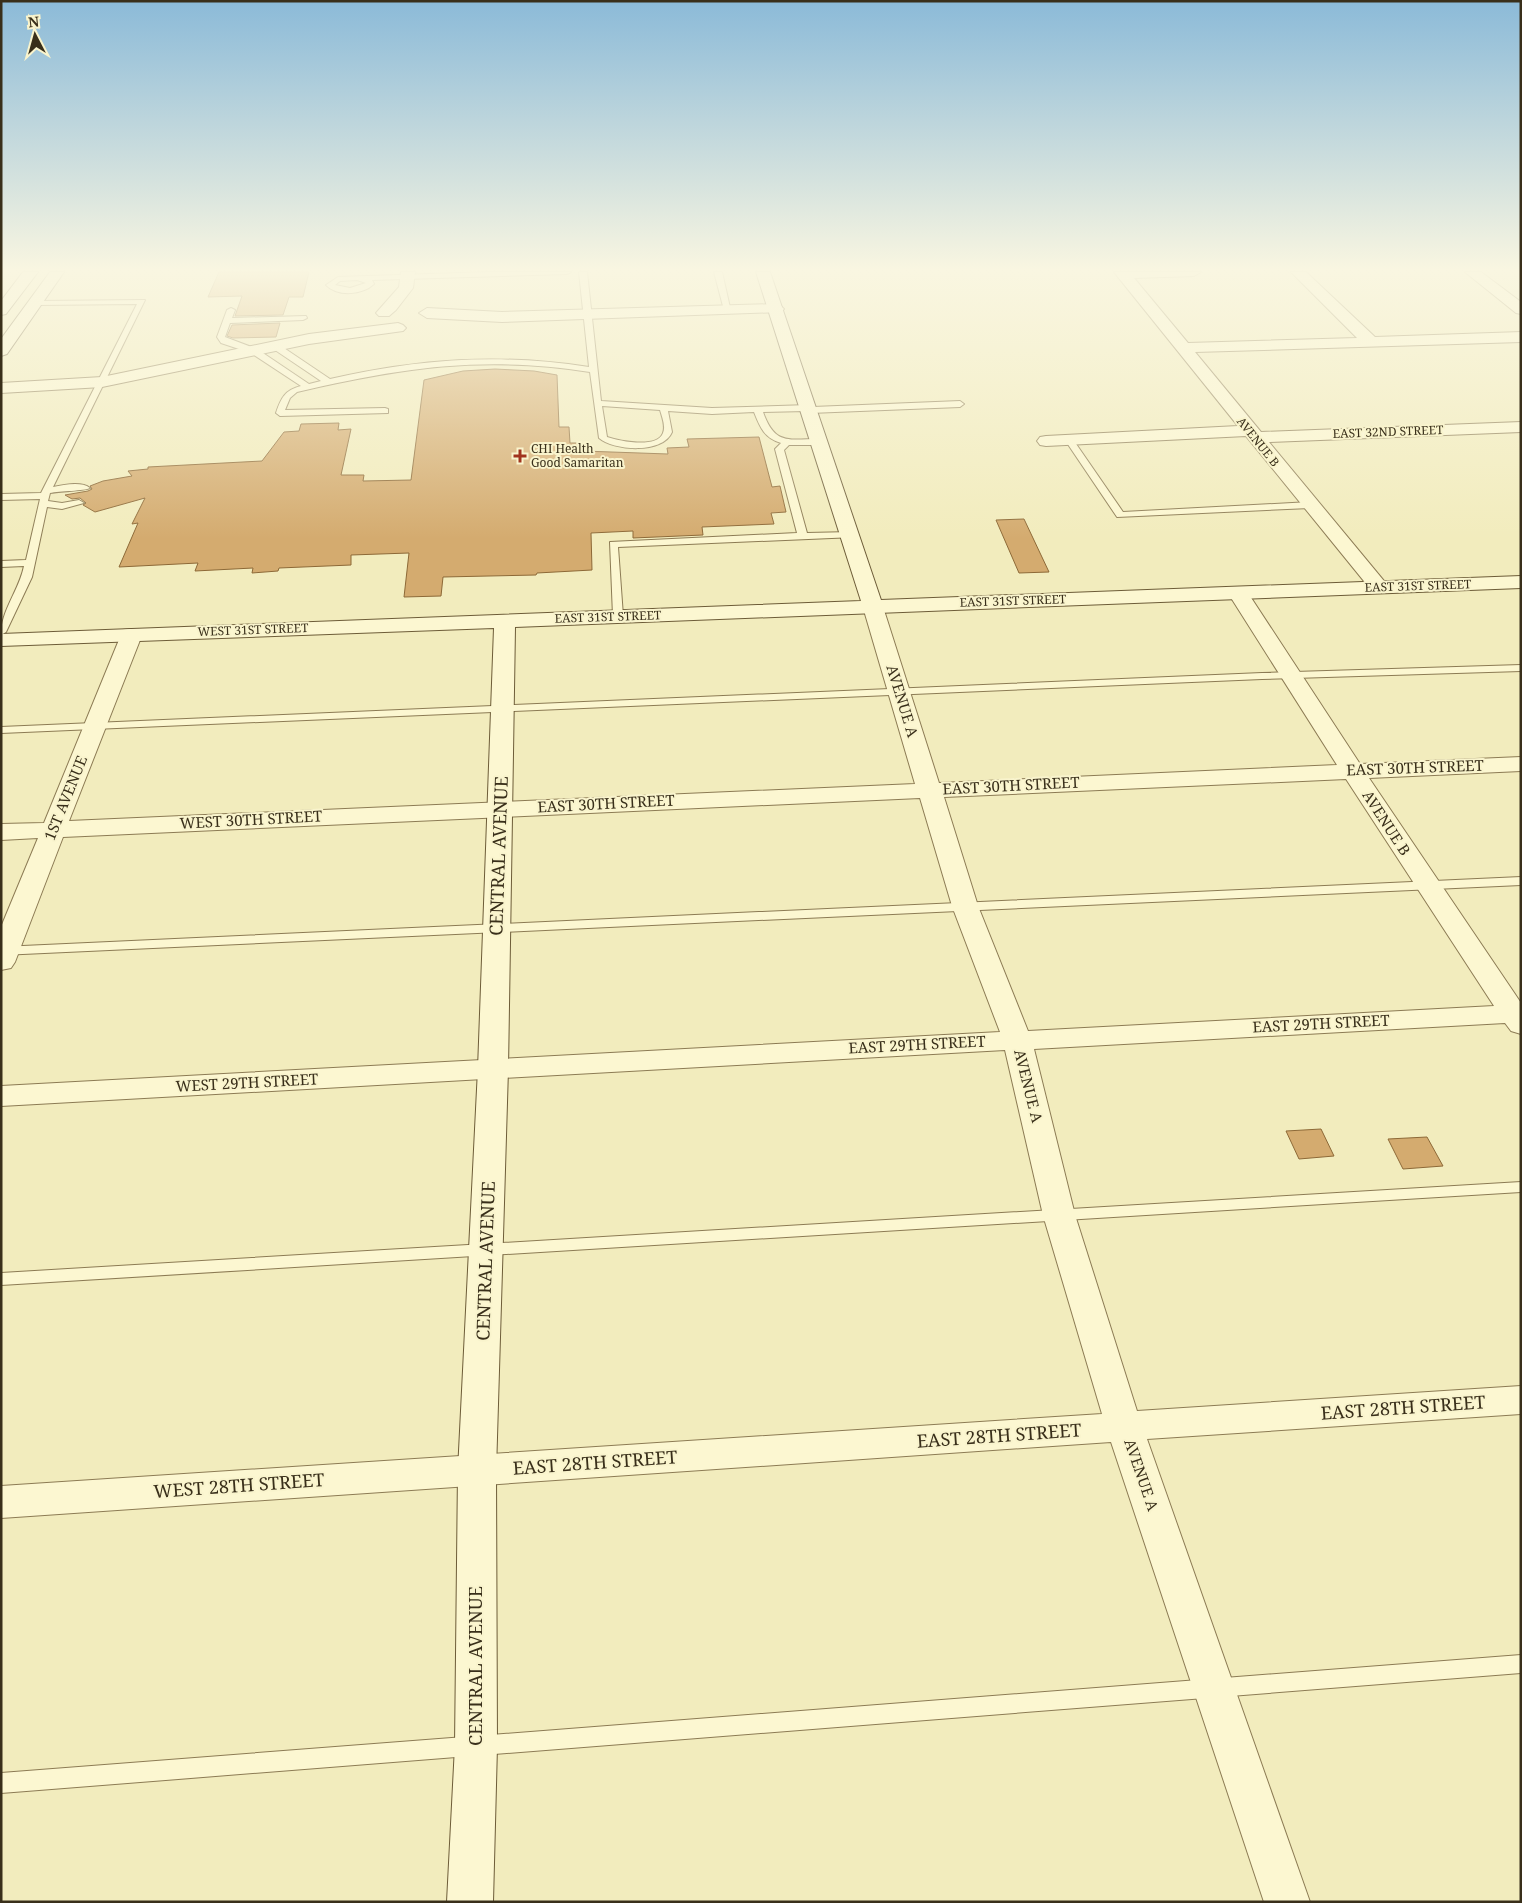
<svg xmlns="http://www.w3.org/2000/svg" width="1522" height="1903" viewBox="0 0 1522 1903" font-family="'Noto Serif',serif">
<rect width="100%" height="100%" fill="#f2ecbd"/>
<path fill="#d4ab6f" stroke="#8d6937" d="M219 272H309L303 297H289L283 315 235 316 242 296 208 297Z
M280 323 276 337 233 338 227 336 232 325Z
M495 369 534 371 557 375 559 427H569L570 443H582L583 451 668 454 667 448 689 447 687 439 759 437 772 487 780 486 786 512 771 513 774 524 702 527 703 535 633 538V531L591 533 592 570 537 573 536 575 443 577 441 596 404 597 409 553 351 555V565L279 568 278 571 252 573 253 568 195 571 198 563 119 567 138 523 132 524 145 498 95 512 83 505 86 503 80 498 72 499 65 495 88 491 92 489 90 486 103 481 132 476 128 471 148 469V467L262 461 284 432 299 431 301 424 339 423 338 430 351 429 341 475H364L363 481 411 480 424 380 463 371Z
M1024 519 1049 572 1019 573 996 520Z
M1321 1129 1334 1156 1299 1159 1286 1131Z
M1427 1137 1443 1166 1403 1169 1388 1139Z"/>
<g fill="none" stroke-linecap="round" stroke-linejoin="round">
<defs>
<path id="lane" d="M489 272H571L567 274 372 280 374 284C362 295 338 297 326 285L338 277ZM357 280 366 283 350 288 335 285 340 281Z
M579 272H587L601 401 712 408 809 405 813 407 960 401 964 404 960 407 810 413 806 411 763 412C775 446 789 439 820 439L824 442 820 445H789L784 450 807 533 852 532 857 535 855 537 618 547 623 616 618 619 613 616 610 542 797 533 775 449 781 443C764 438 760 427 754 412L712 414 668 411 672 432C663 454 614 451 599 438L590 372C482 355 401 368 297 392L290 398 285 410 385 408 388 409V413L280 416 276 413C281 398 285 390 301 386L251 353 221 343 217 337 227 310 231 308 235 310 232 318 306 316 307 318 303 320 230 323 225 337 257 349 309 384 321 381 272 348V344H278L330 379C418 359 499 353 589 367ZM602 406 660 410C662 417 666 426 663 433 657 449 619 441 607 437Z
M714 272H722L731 312 724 310Z
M145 300 53 487C64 485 81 481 90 488 85 491 59 491 50 493L48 501 62 503 79 500 84 503 62 509 47 507 32 577 6 632 1 635C1 610 19 591 24 566L1 567V561L26 560 40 499 1 500V494L41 493 137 304 37 305 33 303 37 301Z
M1066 438H1072L1123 512 1310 502 1315 505 1310 508 1117 517 1065 440Z
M1521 665V671L1262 679 1 733V727L1262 673Z
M1521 877V885L1 955V947Z
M1521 1182V1192L1 1285V1273Z
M1521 1655V1673L1 1793V1773Z"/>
<path id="street" d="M401 272H415L413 288 396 310 389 316H379L376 313 399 287Z
M1114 272H1201L1194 276 1134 278 1188 343 1357 338 1291 272H1306L1375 337 1521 332V342L1195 352 1261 432 1521 422V432L1269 442 1389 587 1386 591 1379 593 1372 591 1246 436 1046 446 1040 445 1037 441 1040 437 1046 436 1238 426Z
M1465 272H1481L1521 302V314L1516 313Z
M776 304 781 306 784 309 781 312 502 322 427 318 419 313 427 308 502 312Z
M398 323 403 325 406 328 403 331 309 344 102 387 1 393V383L102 377 309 334Z
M1238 587 1245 589 1248 593 1360 764 1521 757V771L1369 778 1521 1003V1034L1511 1031 1505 1023 1034 1049 1075 1215 1137 1411 1521 1386V1414L1147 1439 1310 1902H1264L1111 1442 1 1518V1486L1102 1414 1043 1215 1005 1050 1 1106V1086L1000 1032 952 906 920 798 63 837 15 962 11 968 1 970V927L38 838 1 840V824L44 823 123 630 131 629 139 630 142 635 69 821 915 784 863 607 866 603 873 601 880 603 883 607 939 783 1337 765 1228 593 1231 589ZM1346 779 1494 1006 1028 1031 978 906 944 797Z"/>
<path id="secondary" d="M23 272H38L6 314 1 315V301Z
M50 272H64L7 354 1 356V339Z
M756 272H770L881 600 1521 576V588L515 627 508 1069 496 1471 497 1746 493 1902H447L455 1746 458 1471 478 1069 494 628 1 646V634L861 601Z"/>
</defs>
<use href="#lane" stroke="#8c7b54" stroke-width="2"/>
<use href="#street" stroke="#8c7b54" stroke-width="2"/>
<use href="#secondary" stroke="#6d5c38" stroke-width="2"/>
<use href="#lane" fill="#fcf7d1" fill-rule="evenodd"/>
<use href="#street" fill="#fcf7d1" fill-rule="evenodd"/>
<use href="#secondary" fill="#fcf7d1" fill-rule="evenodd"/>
</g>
<linearGradient id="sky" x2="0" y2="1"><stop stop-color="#8bbad8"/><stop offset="0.5" stop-color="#f9f6e1"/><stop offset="1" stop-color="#f9f6e1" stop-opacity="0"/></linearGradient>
<rect width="1522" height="539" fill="url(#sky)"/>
<path fill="#a1341e" stroke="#f9f4cd" stroke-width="2" d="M517.5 448.5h5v5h5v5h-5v5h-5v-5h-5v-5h5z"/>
<g text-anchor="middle" stroke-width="4" stroke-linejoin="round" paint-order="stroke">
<g font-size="12" fill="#392f1a" stroke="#f9f4cd">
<text transform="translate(1388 432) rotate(-2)" y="4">EAST 32ND STREET</text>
<text transform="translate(1258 442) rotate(51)" y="4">AVENUE B</text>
<text transform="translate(1418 586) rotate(-2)" y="4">EAST 31ST STREET</text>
<text transform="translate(1013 601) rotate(-2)" y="4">EAST 31ST STREET</text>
<text transform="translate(608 617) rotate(-2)" y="4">EAST 31ST STREET</text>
<text transform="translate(253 630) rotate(-2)" y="4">WEST 31ST STREET</text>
</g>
<g font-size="12" fill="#392f1a" stroke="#f9f4cd" text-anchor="start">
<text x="531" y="453">CHI Health<tspan x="531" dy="14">Good Samaritan</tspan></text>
</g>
<g font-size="15" fill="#392f1a" stroke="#f9f4cd">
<text transform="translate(902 701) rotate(73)" y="5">AVENUE A</text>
<text transform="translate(1415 768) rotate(-2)" y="5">EAST 30TH STREET</text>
<text transform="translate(1011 786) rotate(-3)" y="5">EAST 30TH STREET</text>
<text transform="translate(66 798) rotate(-68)" y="5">1ST AVENUE</text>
<text transform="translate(606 804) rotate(-3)" y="5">EAST 30TH STREET</text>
<text transform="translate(251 820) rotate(-3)" y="5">WEST 30TH STREET</text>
<text transform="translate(1386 823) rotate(57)" y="5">AVENUE B</text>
<text transform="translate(1321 1024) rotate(-3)" y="5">EAST 29TH STREET</text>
<text transform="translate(917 1045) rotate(-3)" y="5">EAST 29TH STREET</text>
<text transform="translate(247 1083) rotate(-3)" y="5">WEST 29TH STREET</text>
<text transform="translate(1028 1086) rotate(76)" y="5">AVENUE A</text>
<text transform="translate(1141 1475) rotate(71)" y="5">AVENUE A</text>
</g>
<g font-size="18" fill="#392f1a" stroke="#f9f4cd">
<text transform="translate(499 856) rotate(-88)" y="6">CENTRAL AVENUE</text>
<text transform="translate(486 1261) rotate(-88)" y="6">CENTRAL AVENUE</text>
<text transform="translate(1403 1408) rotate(-4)" y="6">EAST 28TH STREET</text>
<text transform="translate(999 1436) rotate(-4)" y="6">EAST 28TH STREET</text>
<text transform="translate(595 1463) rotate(-4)" y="6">EAST 28TH STREET</text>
<text transform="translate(239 1486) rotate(-4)" y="6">WEST 28TH STREET</text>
<text transform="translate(476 1666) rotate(-90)" y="6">CENTRAL AVENUE</text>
</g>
</g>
<rect width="1522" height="1903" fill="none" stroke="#392f1a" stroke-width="5"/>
<g transform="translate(35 35) rotate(354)" stroke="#f9f4cd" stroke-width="4" paint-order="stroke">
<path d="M0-4L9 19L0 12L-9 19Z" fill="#392f1a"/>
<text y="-8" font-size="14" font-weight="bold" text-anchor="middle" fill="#392f1a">N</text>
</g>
</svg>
